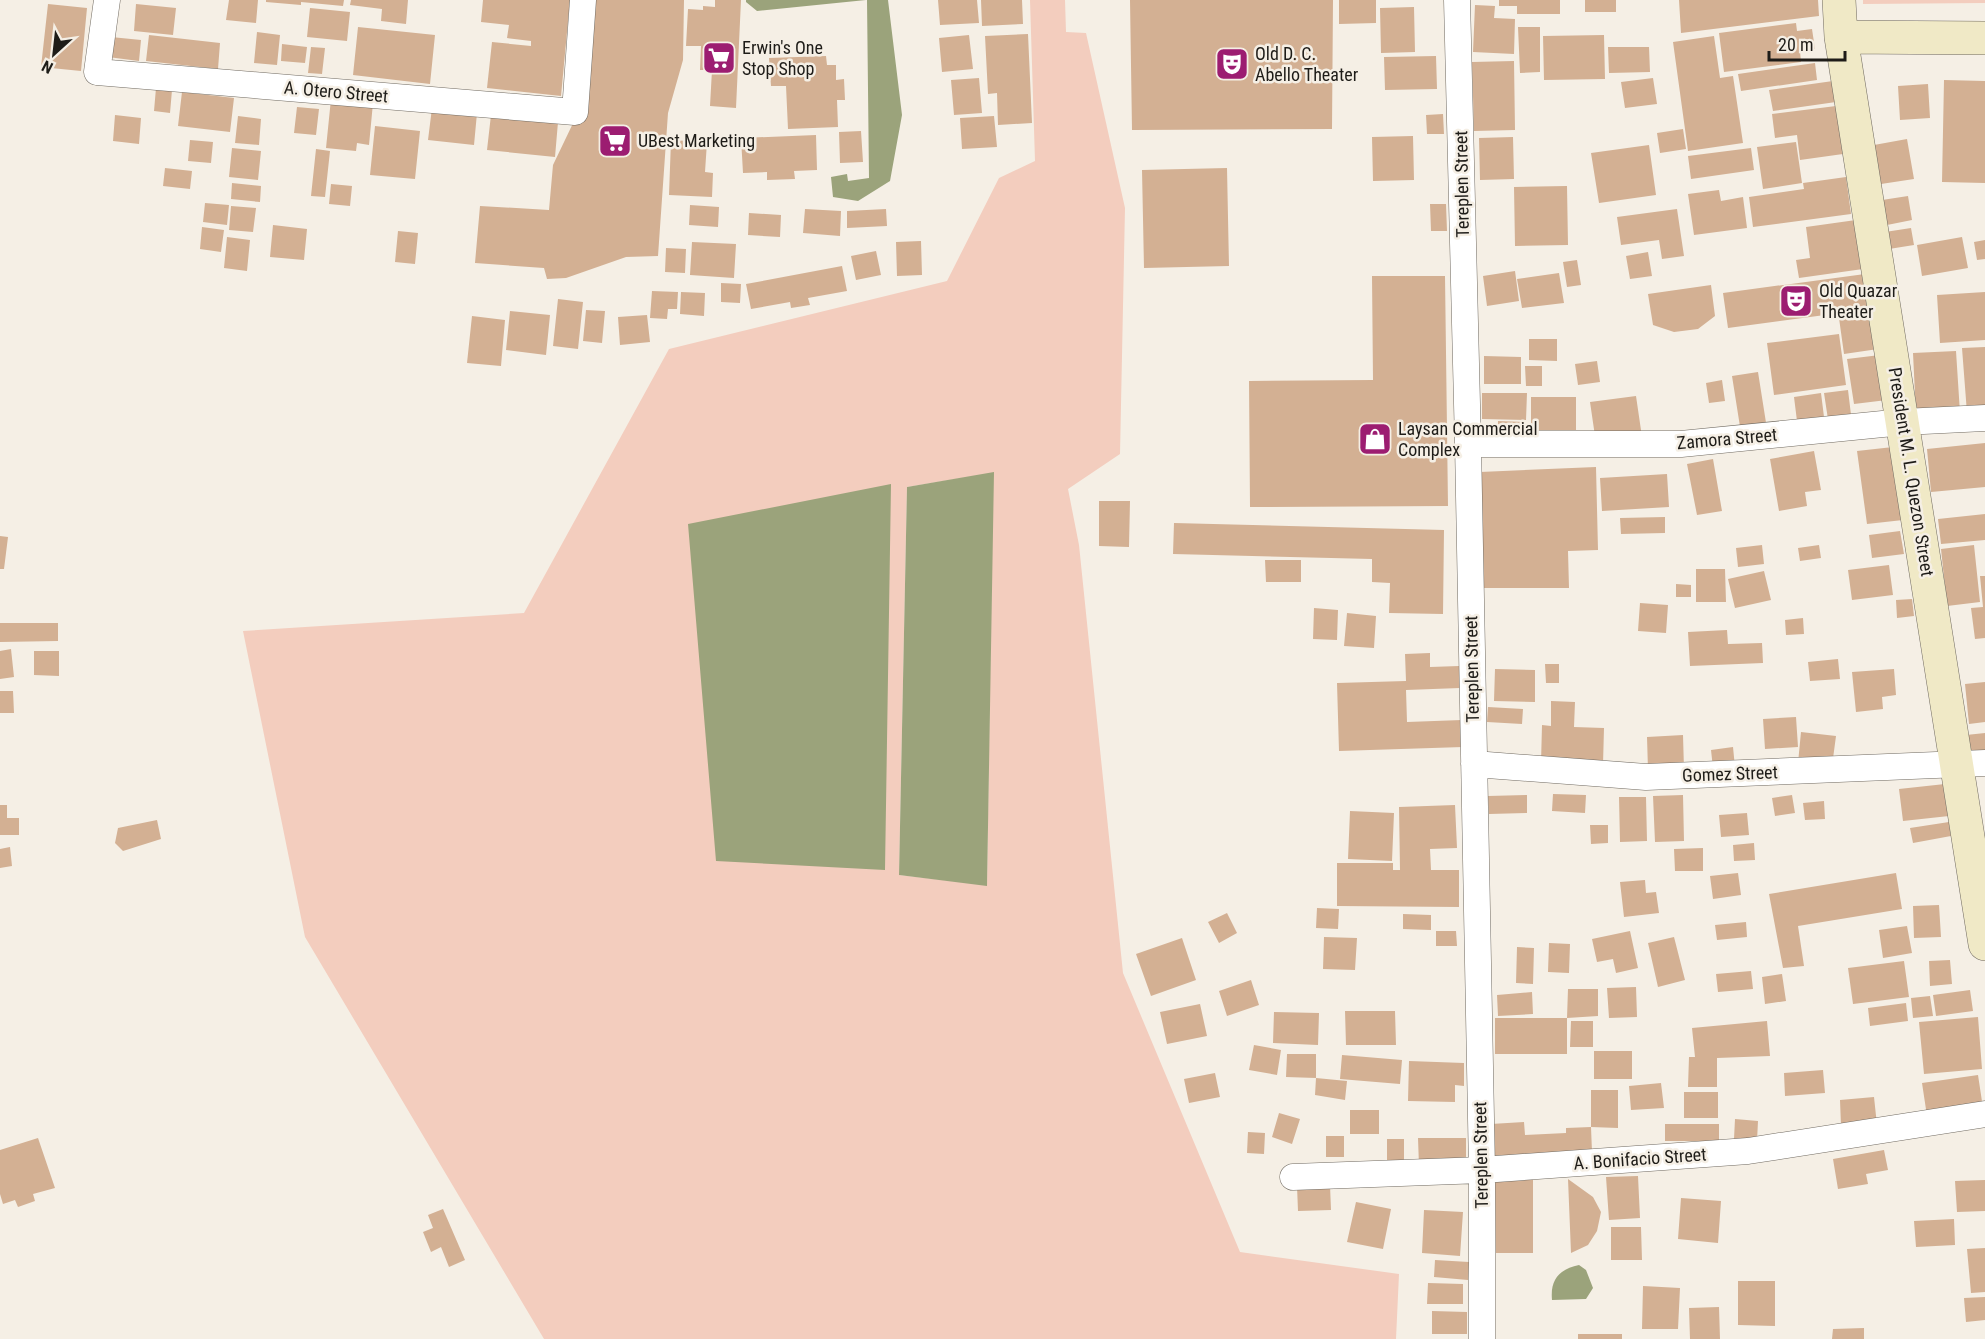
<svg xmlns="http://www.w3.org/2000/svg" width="1985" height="1339" viewBox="0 0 1985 1339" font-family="'Roboto Condensed',sans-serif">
<rect width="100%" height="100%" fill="#f5efe5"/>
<path fill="#f3cdbe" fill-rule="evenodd" d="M1030 0H1065L1066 32 1086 33 1125 208 1120 454 1068 489 1079 545 1123 973 1240 1252 1399 1274 1396 1339H544L305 937 243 631 524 613 669 349 947 281 999 178 1035 161ZM993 473 987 885 899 875 907 487Z
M1863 0H1985V3L1863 4Z"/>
<path fill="#9ba37b" d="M746 0H866L757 11 746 2Z
M867 0H888L902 115 890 181 858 201 833 197 831 177 847 174 848 181 869 178Z
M994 472 987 886 899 875 907 487Z
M891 484 885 870 716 861 688 524Z
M1579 1265 1586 1270 1593 1288 1586 1299 1552 1300C1550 1279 1560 1269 1579 1265Z"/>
<path fill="#d3b093" d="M229 0H258L256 23 226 20Z
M266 0H344L343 6 301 2V5L266 2Z
M351 0H408L406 24 381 21 382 9 350 5Z
M483 0H570L561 96 487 88 492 42 531 46V41L507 38 509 25 481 22Z
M593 0H684L683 60 668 113 658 256 626 257 566 278 547 279 544 268 475 263 480 206 549 210 553 165 576 117Z
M715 0H741L736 108 710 106 712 70H700L701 46H686L688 9 703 10V6L715 7Z
M938 0H977L979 23 940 25Z
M981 0H1022L1023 24 982 26Z
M1130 0H1333L1332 129 1132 130Z
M1339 0H1376V23L1339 24Z
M1499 0H1560V14H1517V6H1499Z
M1585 0H1616V12H1585Z
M1679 0H1818L1819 16 1681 33Z
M48 4 87 8 81 71 41 67Z
M136 4 176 8 173 35 134 31Z
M1475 5 1495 6 1494 18 1515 19 1514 54 1473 52Z
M1414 7 1415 52 1381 53 1380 8Z
M310 8 350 12 347 41 307 37Z
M1796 23 1797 31 1812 29 1815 49 1800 51 1801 62 1724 72 1719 33Z
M358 27 435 35 430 84 353 75Z
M1518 27H1540V72L1520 73Z
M257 32 280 35 277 65 254 63Z
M1028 34 1032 123 998 125 997 93 988 94 985 36Z
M149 35 220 43 218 69 146 61Z
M969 35 973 69 942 72 939 38Z
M1604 35 1605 79 1544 80 1543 36Z
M1714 36 1720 78 1733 76 1743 143 1688 151 1673 42Z
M111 37 141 40 139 61 108 57Z
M282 44 307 47 305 63 281 61Z
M311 47 325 48 322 74 308 73Z
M1608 47H1649L1650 72 1609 73Z
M826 56 827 65H836V80L844 79 845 100H837L838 127 788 129 786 86H771L769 58Z
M1436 56 1437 89 1385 90 1384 57Z
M1514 61 1515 130 1474 131 1472 62Z
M1815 63 1817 80 1741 91 1738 74Z
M979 78 982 113 954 115 951 80Z
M1653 78 1657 104 1625 108 1621 82Z
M1944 80 1985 81V183L1942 182Z
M1833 81 1836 102 1773 111 1769 90Z
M1928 84 1930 118 1900 120 1898 86Z
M156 88 172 90 170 113 154 111Z
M182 92 234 98 230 132 178 126Z
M331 99 373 103 369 145 357 143 356 151 326 148Z
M1836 106 1843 154 1800 160 1797 135 1775 138 1772 114Z
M297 107 319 109 316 135 294 133Z
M432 108 477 113 474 145 428 140Z
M1443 114 1444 134H1427L1426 115Z
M115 115 141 118 139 144 113 141Z
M491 115 558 122 555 157 487 150Z
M238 116 261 119 259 145 235 143Z
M994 116 997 147 962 149 960 118Z
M375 126 420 131 415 179 370 175Z
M1683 129 1686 149 1660 153 1657 133Z
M861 131 863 162 840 163 839 132Z
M816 135 817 170 794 171 795 179 767 180V172L743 173 741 138Z
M1413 136 1414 180 1373 181 1372 137Z
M1513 137 1514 179 1480 180 1479 138Z
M1907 139 1914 179 1881 184 1874 145Z
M190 140 213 142 211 163 188 161Z
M671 140 707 142 705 172 713 173 712 197 669 195Z
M1796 142 1802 183 1763 189 1757 147Z
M1649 145 1656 195 1599 203 1591 153Z
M232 148 261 151 258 180 229 177Z
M1751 148 1754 170 1691 179 1688 156Z
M316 149 330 151 325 197 311 196Z
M165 168 192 171 190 189 163 186Z
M1227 168 1229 266 1144 268 1142 170Z
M1846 177 1851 214 1753 227 1749 197 1804 189 1803 183Z
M232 183 261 186 260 202 231 199Z
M331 184 352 186 350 206 329 204Z
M1567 186 1568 245 1515 246 1514 187Z
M1719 190 1721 201 1743 197 1747 228 1694 235 1688 194Z
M1908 196 1912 220 1887 225 1882 200Z
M205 203 229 205 227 225 203 222Z
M1430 204H1446L1447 231H1431Z
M690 205 719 207 718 227 689 225Z
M231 206 256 208 253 232 229 230Z
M805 209 841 211 840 236 803 233Z
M886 209 887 226 847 228V211Z
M1677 209 1684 256 1662 259 1659 240 1621 245 1617 217Z
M749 213 781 215 780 237 748 235Z
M1856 220 1863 269 1799 278 1796 260 1810 258 1806 227Z
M273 225 307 229 304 260 270 257Z
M202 227 224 230 221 252 200 249Z
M1911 228 1914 245 1889 249 1885 232Z
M398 231 418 233 415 264 395 262Z
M227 237 250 240 247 271 224 268Z
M1962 237 1968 268 1922 276 1917 245Z
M1985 240V259L1977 260 1974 242Z
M921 241 922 275 897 276 896 242Z
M692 242 736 244 734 278 690 275Z
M666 248 686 249 685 273 665 272Z
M876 251 881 275 856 280 851 256Z
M1648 252 1652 276 1630 279 1626 256Z
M1577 260 1581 285 1567 287 1563 262Z
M842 266 847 291 808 298 810 305 791 308 790 302 751 309 746 284Z
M1515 271 1519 301 1487 306 1483 276Z
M1559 273 1564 303 1522 308 1517 279Z
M1865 274 1870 309 1728 328 1723 293Z
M1372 276H1445L1448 506 1250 507 1249 381 1373 380Z
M721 283 741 284 740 303 721 302Z
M1711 285 1715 316 1698 329 1674 332 1653 325 1648 294Z
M652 291 678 292 677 309H668L667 319 650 318Z
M681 292 705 293 704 316 680 314Z
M1985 292V340L1940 343 1937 295Z
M558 299 583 302 578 349 553 346Z
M586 310 605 311 602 343 583 341Z
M510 311 550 315 546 355 506 350Z
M1873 314 1878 349 1844 354 1839 318Z
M647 315 650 342 620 345 618 317Z
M472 316 505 320 501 366 467 363Z
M1839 334 1846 385 1774 395 1767 343Z
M1529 339H1557V361L1529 360Z
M1985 347V412L1967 413 1962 348Z
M1956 351 1960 413 1916 415 1913 353Z
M1880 355 1887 400 1854 404 1847 359Z
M1484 356 1521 357V384H1484Z
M1597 361 1600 382 1578 385 1575 364Z
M1525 366H1542V386H1526Z
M1758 372 1767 429 1741 433 1732 376Z
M1722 380 1725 401 1709 403 1706 383Z
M1848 390 1852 423 1829 426 1824 393Z
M1482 393H1527L1526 420 1482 419Z
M1821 393 1825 425 1798 429 1794 397Z
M1636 396 1642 437 1596 443 1590 402Z
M1531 397H1576V430H1531Z
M1498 421 1524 422V446L1497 445Z
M1985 443V487L1931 492 1927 449Z
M1893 447 1903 520 1867 524 1857 451Z
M1814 451 1821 490 1805 492 1807 506 1779 511 1770 459Z
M1713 459 1722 511 1697 515 1687 464Z
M1596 467 1598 550 1568 551 1569 588H1484L1480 472Z
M1667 474 1669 507 1602 511 1600 478Z
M1099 501H1130L1129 547 1099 546Z
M1985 514V540L1941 544 1938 519Z
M1665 517V533L1621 534 1620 518Z
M1174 523 1444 530 1443 614 1389 613 1390 583 1372 582V559L1173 554Z
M1900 531 1904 554 1872 558 1869 535Z
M0 536 8 537 4 569H0Z
M1762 545 1764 564 1738 567 1736 548Z
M1819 545 1821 558 1800 561 1798 548Z
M1974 545 1980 602 1947 606 1941 549Z
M1265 560H1301V582H1266Z
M1889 565 1893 595 1852 600 1848 570Z
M1696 569H1725L1726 602H1696Z
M1764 571 1771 600 1735 608 1728 579Z
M1980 576H1985V638L1975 639 1971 608 1983 607Z
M1676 584 1691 585V597H1676Z
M1912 599 1914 616 1897 618 1896 600Z
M1640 603 1668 605 1666 633 1638 631Z
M1314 608 1338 610 1337 640 1313 639Z
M1347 613 1376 616 1374 648 1344 646Z
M1803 618 1804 634 1786 635 1785 620Z
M0 623H58V641L0 642Z
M1727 630 1728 644 1762 643 1763 663 1690 666 1688 632Z
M11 649 14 677 0 679V651Z
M34 651H59V676L34 675Z
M1430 653V667L1459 666 1460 688 1406 690 1407 722 1462 720 1463 747 1339 751 1337 683 1406 681 1405 654Z
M1838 659 1840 679 1810 681 1808 662Z
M1545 664H1559V683H1546Z
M1495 669 1535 670V702L1494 701Z
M1894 669 1896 695 1882 697 1883 709 1856 712 1852 672Z
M1985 682V722L1969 724 1965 684Z
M0 691H13L14 713H0Z
M1551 701 1575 702 1574 727 1604 728 1603 765 1541 763 1542 725 1551 726Z
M1488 707 1523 709 1522 724 1487 722Z
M1796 717 1798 747 1765 749 1763 719Z
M1801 732 1836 736 1832 766 1798 763Z
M1985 733V763L1969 764 1966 735Z
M1683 735 1684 769 1648 770 1647 737Z
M1733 747 1735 767 1713 768 1711 750Z
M1945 784 1949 816 1903 821 1899 789Z
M1553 794 1586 795 1585 813 1552 811Z
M1527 795V813L1489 814 1488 796Z
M1683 795 1684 841 1655 842 1653 796Z
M1792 795 1795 813 1775 816 1772 798Z
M1619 797H1646L1647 841 1620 842Z
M1824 801 1825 819 1805 820 1803 803Z
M0 805H7V818H19V835H0Z
M1455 805 1457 848 1430 849 1431 870H1459V907L1337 906V863H1393V870H1400L1399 807Z
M1350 811 1394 813 1392 861 1348 859Z
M1747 813 1749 835 1721 837 1719 815Z
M157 820 161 839 123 851 115 843 118 828Z
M1949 822 1951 836 1913 843 1910 828Z
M1590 825H1608V843L1591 844Z
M1754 843 1755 860 1734 861 1733 845Z
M10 847 12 866 0 868V849Z
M1703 848V871H1675L1674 849Z
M1738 873 1741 895 1713 899 1710 876Z
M1896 873 1902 909 1798 926 1804 966 1783 968 1769 894Z
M1645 880 1646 893 1656 892 1659 913 1624 917 1620 882Z
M1939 905 1941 937 1914 938 1913 906Z
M1317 908 1339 909 1338 929 1316 928Z
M1227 913 1237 933 1219 943 1208 922Z
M1403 914 1431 915V930L1403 929Z
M1746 922 1747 937 1717 940 1715 925Z
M1907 926 1912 953 1883 958 1879 930Z
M1436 931H1456L1457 946H1436Z
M1630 931 1638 968 1616 973 1613 959 1597 962 1592 939Z
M1324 937 1357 938 1355 970 1323 969Z
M1674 937 1685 980 1658 987 1648 943Z
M1182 938 1196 980 1151 996 1136 954Z
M1549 943 1570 944 1569 973 1548 972Z
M1517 947 1534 948 1533 984 1516 983Z
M1950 960 1952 984 1930 986 1929 961Z
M1904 961 1909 997 1853 1004 1848 968Z
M1751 971 1753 989 1718 992 1716 974Z
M1782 974 1786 1001 1765 1004 1762 977Z
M1251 980 1259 1005 1227 1016 1219 991Z
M1636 987 1637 1017 1609 1018 1607 988Z
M1568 989H1598V1016L1567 1018Z
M1970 990 1973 1011 1936 1016 1933 995Z
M1532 992 1533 1014 1498 1016 1497 995Z
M1930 996 1933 1016 1913 1018 1911 998Z
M1906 1003 1908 1021 1870 1026 1868 1008Z
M1200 1004 1207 1036 1167 1044 1160 1012Z
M1345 1011H1395L1396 1045H1346Z
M1274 1012 1319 1013 1318 1045 1273 1043Z
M1978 1017 1982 1069 1924 1074 1919 1022Z
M1495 1018H1567V1054H1495Z
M1571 1021H1593V1047H1570Z
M1767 1021 1770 1056 1717 1058V1087H1688L1689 1057H1695L1692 1028Z
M1254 1045 1281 1050 1277 1075 1249 1070Z
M1594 1051H1632V1079H1594Z
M1287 1054H1316V1078L1347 1081 1345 1100 1315 1095 1316 1078 1286 1077Z
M1342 1055 1402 1060 1400 1084 1340 1079Z
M1409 1061 1464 1063V1086L1455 1085V1102L1408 1101Z
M1823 1070 1825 1093 1785 1096 1784 1073Z
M1215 1073 1220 1097 1189 1103 1184 1079Z
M1978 1075 1983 1108 1927 1116 1922 1083Z
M1661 1083 1664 1108 1631 1110 1629 1086Z
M1591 1090H1618V1128L1591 1127Z
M1684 1092H1718V1118H1684Z
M1874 1097 1877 1125 1841 1126 1840 1100Z
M1350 1110H1379V1134H1350Z
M1279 1113 1300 1119 1292 1144 1272 1137Z
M1735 1119 1758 1121 1757 1141 1734 1139Z
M1524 1122 1525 1135 1566 1133V1128L1591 1127 1592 1152 1493 1156 1491 1124Z
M1665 1124H1719V1141H1665Z
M1248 1132 1265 1133 1264 1154 1247 1153Z
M1326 1136H1344V1157H1326Z
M38 1138 55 1188 33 1194 35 1201 18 1207 15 1200 3 1204 0 1194V1150Z
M1418 1138H1466V1166H1419Z
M1387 1139H1404V1165L1387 1166Z
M1884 1150 1888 1170 1866 1174 1868 1184 1838 1189 1833 1159Z
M1533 1176V1253H1496L1495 1177Z
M1638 1176 1640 1218 1609 1220 1606 1177Z
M1568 1179 1593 1197 1601 1212 1597 1231 1588 1245 1571 1253Z
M1985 1180V1211L1957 1212 1955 1181Z
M1330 1185 1331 1210 1298 1211 1297 1186Z
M1681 1198 1721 1201 1718 1243 1678 1239Z
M1356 1202 1391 1209 1383 1249 1347 1242Z
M443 1209 465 1260 449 1267 441 1247 431 1252 423 1232 433 1228 428 1215Z
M1424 1210 1463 1212 1460 1256 1422 1253Z
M1954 1219 1955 1245 1916 1247 1914 1221Z
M1611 1227H1641L1642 1260H1611Z
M1985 1248V1292L1971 1293 1967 1249Z
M1435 1260 1469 1262 1468 1280 1434 1277Z
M1738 1281H1775V1326L1738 1325Z
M1428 1283 1463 1284V1304H1427Z
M1643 1286 1680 1288 1678 1329H1642Z
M1985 1297V1320L1966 1322 1964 1298Z
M1719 1307 1720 1339H1690L1689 1308Z
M1432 1311 1467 1312V1334H1432Z
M1864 1328V1339H1832L1833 1329Z
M1578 1334H1622V1339H1578Z"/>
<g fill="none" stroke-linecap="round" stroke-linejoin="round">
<defs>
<path id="street" d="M107 0 97 72 575 112 583 0
M1457 0 1468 444 1482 1170V1339
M1468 444H1681L1903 422 1985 418
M1474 764 1646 777 1985 763
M1293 1177 1482 1170 1748 1151 1985 1114"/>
<path id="secondary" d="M1839 0 1841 37 1985 944
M1841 37 1985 38"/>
</defs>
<use href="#street" stroke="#716b62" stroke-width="27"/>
<use href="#secondary" stroke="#716b62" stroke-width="34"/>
<use href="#street" stroke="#fff" stroke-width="26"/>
<use href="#secondary" stroke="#f0e9c6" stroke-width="33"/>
</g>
<defs>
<symbol id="supermarket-square" viewBox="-11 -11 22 22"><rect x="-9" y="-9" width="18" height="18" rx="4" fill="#9c1d71" stroke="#f5efe5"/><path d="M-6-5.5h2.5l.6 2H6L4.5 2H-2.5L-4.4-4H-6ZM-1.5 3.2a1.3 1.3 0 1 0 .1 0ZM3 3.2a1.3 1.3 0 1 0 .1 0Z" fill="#fff"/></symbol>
<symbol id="theatre-square" viewBox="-11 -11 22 22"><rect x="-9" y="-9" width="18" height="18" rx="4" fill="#9c1d71" stroke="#f5efe5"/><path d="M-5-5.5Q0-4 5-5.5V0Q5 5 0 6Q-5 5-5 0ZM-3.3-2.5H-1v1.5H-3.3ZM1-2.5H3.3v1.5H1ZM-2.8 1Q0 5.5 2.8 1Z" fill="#fff"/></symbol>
<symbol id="shop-square" viewBox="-11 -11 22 22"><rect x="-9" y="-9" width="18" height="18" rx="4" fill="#9c1d71" stroke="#f5efe5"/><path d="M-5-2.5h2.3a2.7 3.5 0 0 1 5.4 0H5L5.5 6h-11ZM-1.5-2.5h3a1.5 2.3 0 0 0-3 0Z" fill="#fff"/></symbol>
</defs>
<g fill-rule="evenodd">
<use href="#supermarket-square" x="700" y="39" width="38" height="38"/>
<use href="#theatre-square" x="1213" y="45" width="38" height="38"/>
<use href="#supermarket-square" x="596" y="122" width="38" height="38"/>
<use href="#theatre-square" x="1777" y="282" width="38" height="38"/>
<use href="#shop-square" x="1356" y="420" width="38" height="38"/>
</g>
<g text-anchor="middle" stroke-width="5" stroke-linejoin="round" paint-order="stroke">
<g font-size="18" fill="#1e1c18" stroke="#f5efe5" text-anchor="start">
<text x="742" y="54">Erwin's One<tspan x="742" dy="21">Stop Shop</tspan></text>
<text x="1255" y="60">Old D. C.<tspan x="1255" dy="21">Abello Theater</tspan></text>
<text x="638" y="147">UBest Marketing</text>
<text x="1819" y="297">Old Quazar<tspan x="1819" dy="21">Theater</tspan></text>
<text x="1398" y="435">Laysan Commercial<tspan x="1398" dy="21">Complex</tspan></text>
</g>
<g font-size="18" fill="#1e1c18" stroke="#f5efe5">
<text transform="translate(336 92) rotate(5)" y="6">A. Otero Street</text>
<text transform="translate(1462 184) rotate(-91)" y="6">Tereplen Street</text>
<text transform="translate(1727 439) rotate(-5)" y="6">Zamora Street</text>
<text transform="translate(1911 472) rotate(81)" y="6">President M. L. Quezon Street</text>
<text transform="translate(1472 669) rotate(-91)" y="6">Tereplen Street</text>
<text transform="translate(1730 774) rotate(-2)" y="6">Gomez Street</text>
<text transform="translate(1481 1155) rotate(-91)" y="6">Tereplen Street</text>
<text transform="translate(1640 1159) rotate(-4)" y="6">A. Bonifacio Street</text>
</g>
</g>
<g transform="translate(54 54) rotate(207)" stroke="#f5efe5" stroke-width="4.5" paint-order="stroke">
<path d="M0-4.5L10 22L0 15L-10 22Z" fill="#1e1c18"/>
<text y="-9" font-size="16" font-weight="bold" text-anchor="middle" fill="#1e1c18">N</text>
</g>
<path d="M1769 51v9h76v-9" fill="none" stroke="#1e1c18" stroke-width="3"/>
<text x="1778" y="51" font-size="18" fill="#1e1c18" stroke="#f5efe5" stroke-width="4.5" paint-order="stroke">20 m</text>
</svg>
